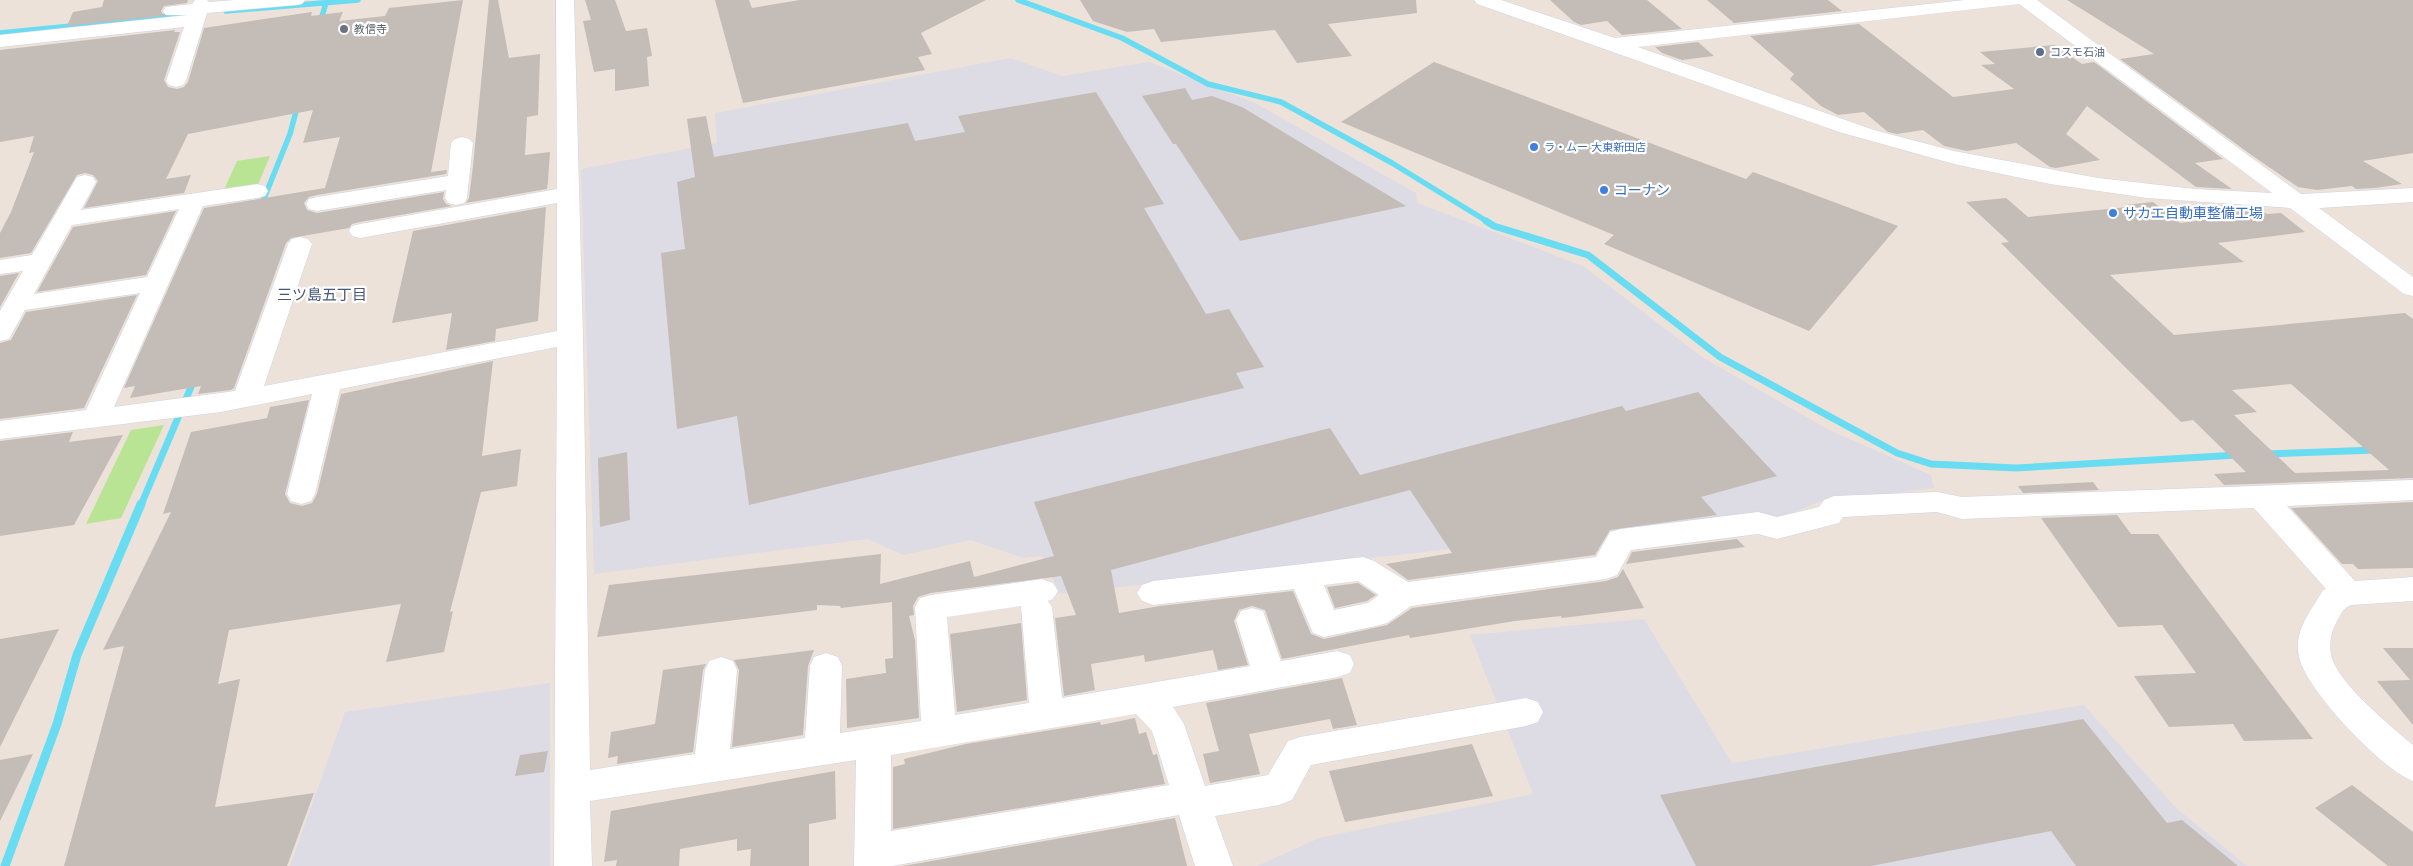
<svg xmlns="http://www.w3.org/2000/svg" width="2413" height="866" viewBox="0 0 2413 866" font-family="'Fira Sans','Noto Sans JP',sans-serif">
<rect width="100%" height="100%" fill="#ece2da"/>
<path fill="#dddbe4" d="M1011 58 1062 76 1149 62 1255 103 1416 193 1417 203 1583 266 1702 357 1827 429 1931 475 1934 488 1819 502 1782 517 1753 514 1060 594 1042 556 1023 558 971 540 903 555 868 539 594 574 581 169 717 143 715 113Z
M1644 619 1732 763 2084 705 2176 808 2247 866H1257L1319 838 1533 794 1470 635Z
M550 683V866H290L345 712Z"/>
<path fill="#b8e494" d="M270 156 257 187 223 192 237 161Z
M164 425 121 518 86 524 131 430Z"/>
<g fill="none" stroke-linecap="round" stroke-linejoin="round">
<path stroke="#69dcf2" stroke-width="5.5" d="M1018 0 1122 38 1208 84 1281 102 1392 163 1488 222
M226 11 358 0
M320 23 326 3
M0 33 194 14
M261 206 290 134 298 104"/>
<path stroke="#69dcf2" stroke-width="7" d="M1486 221 1494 226 1588 255 1720 357 1897 453 1931 464 2016 468 2238 455
M2265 454 2376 450
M141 505 194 380"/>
<path stroke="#69dcf2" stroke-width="9" d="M5 866 57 724 77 655 141 504"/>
</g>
<path fill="#c4bcb7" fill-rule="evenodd" d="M104 0H188L187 3 164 6 161 11 164 16 67 26 73 12 102 7Z
M463 0 431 172 447 170 446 174 317 195 309 197 304 203 307 210 317 213 444 192 443 199 446 204 452 206 360 222 352 224 349 228 291 238 286 243 234 388 231 390 198 394 201 386 130 398 135 386 124 388 204 208 325 188 340 137 303 143 313 110 188 134 166 179 191 175 184 193 84 208 98 181 93 175 85 173 77 175 31 253 0 258V233L11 212 34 152 29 153 34 136 0 142V50L175 30 174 32H180L164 80 168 87 177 89 184 87 188 82 204 28 312 12 311 16 343 12 339 21 385 16 389 8Z
M489 0H498L509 58 540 54 538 115 527 117 525 155 550 152 548 181 547 189 466 203 469 198 473 166Z
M585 0H615L626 31 647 28 652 56 647 57 649 86 615 91V69L594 72 583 21 591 20Z
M715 0H749L752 8 800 0H986L921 33 932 54 918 57 925 70 743 103Z
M1080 0H1416L1417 13 1328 24 1352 56 1297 63 1275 30 1161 42 1154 29 1127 32 1093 21Z
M1550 0H1647L1682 29 1622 35 1607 21 1581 25 1574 22Z
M1707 0H1828L1842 11 1734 23Z
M2067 0H2413V153L2363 161 2402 184 2375 188 2356 189 2352 186 2317 190 2298 187 2250 154 2120 59 2154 54Z
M1859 24 1953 97 2014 89 1981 65 1995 64 1980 52 2054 45 2082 64 2094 62 2223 159 2195 163 2232 189 2196 187 2087 106 2066 134 2100 160 2056 168 2050 167 2016 143 1967 151 1944 146 1923 130 1897 134 1888 132 1864 112 1838 115 1821 106 1790 79 1794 74 1750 36Z
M1698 42 1714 56 1682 60 1662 53 1655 47Z
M1434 62 1746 179 1753 172 1898 226 1809 331 1604 244 1614 235 1341 122Z
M1185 88 1192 100 1212 96 1242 107 1406 206 1240 241 1176 144H1173L1142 96Z
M1096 92 1164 204 1144 208 1206 314 1229 309 1264 367 1236 373 1244 388 749 505 737 416 677 429 661 253 685 249 677 182 695 177 687 119 706 116 714 157 908 123 915 141 965 132 958 116Z
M2006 198 2028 217 2128 207 2125 205 2153 202 2180 223 2236 216 2220 205 2257 208 2267 214 2281 213 2305 232 2218 243 2244 262 2110 275 2174 335 2405 313 2413 319V478L2224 485 2214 474 2246 472 2193 420 2181 422 2127 369 2001 243 2009 242 1966 202ZM2291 384 2389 470 2295 473 2234 415 2257 412 2232 390Z
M546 207 538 321 496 329 495 341 446 350 452 313 392 323 413 231Z
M176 211 146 275 37 292 73 227Z
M19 273 0 307V276Z
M137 295 84 408 0 419V343L11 340 26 312Z
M493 361 482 456 521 449 517 486 481 492 450 612 453 611 444 652 386 662 401 604 229 630 218 684 240 679 215 807 314 793 287 866H64L124 646 103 650 171 512 163 514 191 432 267 418 270 407 309 400 285 494 290 503 302 506 312 503 317 494 341 394Z
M1698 392 1777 476 1701 497 1717 515 1610 530 1595 555 1408 580 1386 564 1452 553 1410 490 1111 570 1119 613 1160 606 1293 591 1311 634 1324 639 1387 625 1412 608 1606 581 1618 577 1623 569 1644 608 1562 618 1561 616 1515 621 1410 638 1409 635 1282 659 1265 610 1252 606 1239 610 1234 621 1248 665 1218 670 1213 650 1145 662 1144 655 1091 664 1095 690 1064 696 1055 618 1076 615 1061 576 931 593 918 597 913 606 914 615 909 616 915 640 919 718 847 728 846 679 886 673 885 659 893 658 892 602 841 608 840 606 817 605V610L597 637 609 585 881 554 880 584 970 561 974 577 1054 556 1034 502 1330 428 1360 475 1622 406 1626 411Z
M73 432 69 442 123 435 74 525 0 536V441Z
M627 452 630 520 600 527 598 458Z
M2093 482 2099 490 2023 493 2018 486Z
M2413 502V568L2358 569 2353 564H2342L2291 508Z
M2117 515 2131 534H2158L2313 739 2244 741 2233 724 2169 727 2134 676 2196 673 2162 625 2118 627 2041 518Z
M1737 539 1745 547 1626 564 1632 552Z
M1358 583 1376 595 1367 601 1335 608 1327 587Z
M1021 623 1027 700 957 712 950 634Z
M59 629 0 747V639Z
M2383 648H2413V725L2377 681 2410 680Z
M814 650 808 666 803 735 732 747 739 670 734 660Z
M706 664 703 670 693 752 617 764 618 756 608 758 611 732 655 724 663 670Z
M1342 678 1357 725 1333 729 1330 719 1249 734 1260 774 1210 783 1203 754 1219 751 1206 703Z
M1135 718 1139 734 1146 732 1153 755 1157 754 1165 784 893 829V767L905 764 904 759 966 744 1100 722 1101 725Z
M2083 719 2167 823 2182 820 2238 866H2076L2051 831 1871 866H1696L1660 795Z
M1472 744 1493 796 1345 822 1329 771Z
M548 751 544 772 515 776 520 755Z
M33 754 0 821V760Z
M835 771 836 819 809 824V866H750L751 849 737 851V839L680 849 679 866H616L617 860 604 862 611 811Z
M2352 785 2413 832V866H2388L2315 808Z
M1175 818 1187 866H903Z"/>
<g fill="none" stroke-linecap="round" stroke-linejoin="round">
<defs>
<path id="minor" d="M195 0H207L209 2 235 0H305L302 4 296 5 207 13 186 81 183 85 176 87 169 85 166 81 184 27 0 47V35L188 15H166L163 11 166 7 192 4Z
M556 0H574L583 337 590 770 695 754 705 670 709 661 721 657 733 661 737 670 730 749 805 738 810 666 814 657 826 653 838 657 842 666 840 733 921 721 915 607 920 598 931 595 1042 579 1053 583 1058 591 1053 599 1048 601 1052 607 1062 698 1250 666 1236 620 1241 611 1252 608 1263 611 1281 661 1338 651 1350 655 1354 664 1350 673 1338 677 1173 707 1184 724 1205 786 1268 775 1288 741 1300 737 1526 698 1538 702 1543 712 1538 722 1526 726 1311 765 1292 800 1279 805 1215 816 1233 866H1195L1179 815 892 866H854L856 760 590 801 592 866H554L557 347 340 389 315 494 311 501 301 504 291 501 287 494 312 394 221 412 0 439V421L86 410 140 293 25 310 9 339 0 341V311L23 271 0 274V260L32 255 74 182 77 177 85 175 93 177 96 182 81 210 257 184 265 186 268 191 265 196 257 198 203 206 114 407 235 391 288 244 292 239 300 237 308 239 312 244 264 386 557 331V203L360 238 352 236 349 231 352 226 360 224 557 189ZM179 209 147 277 34 294 72 225ZM1021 606 1029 703 955 715 947 617ZM1136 714 1152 731 1169 785 891 831V755Z
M1474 0H1501L1615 38 1965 0H2037L2301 194 2413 188V202L2319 208 2413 277V296L2404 294 2290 208 2147 198 2050 184 1954 164 1839 132 1477 4ZM2019 4 2272 193 2195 189 2098 178 1954 151 1874 130 1638 47Z
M462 137 469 139 473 143 467 198 464 203 456 205 448 203 445 198 446 190 317 211 309 209 306 204 309 199 317 197 448 176 451 143 455 139Z
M2413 480V500L2287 506 2355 581 2413 577V601L2351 605C2343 608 2341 614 2337 621 2331 632 2329 642 2331 654 2335 681 2392 727 2413 745V781C2382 770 2306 690 2299 657 2293 631 2311 611 2323 590L2326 589 2254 508 1962 519 1937 512 1843 517 1839 523 1777 539 1758 534 1631 550 1617 575 1606 579 1411 606 1387 623 1376 626 1324 637 1313 633 1294 589 1153 605 1142 601 1137 593 1142 585 1153 581 1363 557 1374 561 1408 582 1596 557 1610 532 1621 529 1758 512 1777 517 1819 507 1824 500 1834 496 1937 492 1962 497ZM1358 581 1379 595 1368 603 1334 610 1324 585Z"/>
</defs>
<use href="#minor" stroke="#cfd5e3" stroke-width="1"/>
<use href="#minor" fill="#fff" fill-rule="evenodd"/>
</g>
<circle fill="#6b7280" stroke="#fff" stroke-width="2" cx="344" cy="29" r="5"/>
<circle fill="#5c6f8a" stroke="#fff" stroke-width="2" cx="2040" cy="52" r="5"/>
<g fill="#3f7fe0" stroke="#fff" stroke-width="2">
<circle cx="1534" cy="147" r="5"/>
<circle cx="1604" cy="190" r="5"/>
<circle cx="2113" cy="213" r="5"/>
</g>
<g text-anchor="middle" stroke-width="4.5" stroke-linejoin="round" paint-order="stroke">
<g font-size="11" fill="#5b616d" stroke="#fff" text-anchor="start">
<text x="354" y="33">教信寺</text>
</g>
<g font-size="11" fill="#4e5e75" stroke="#fff" text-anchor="start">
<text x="2050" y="56">コスモ石油</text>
</g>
<g font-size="11" fill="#366cbe" stroke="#fff" text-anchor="start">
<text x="1544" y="151">ラ・ムー 大東新田店</text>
</g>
<g font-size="14" fill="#366cbe" stroke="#fff" text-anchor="start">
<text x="1614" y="195">コーナン</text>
<text x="2123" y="218">サカエ自動車整備工場</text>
</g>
<g font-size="15" fill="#48577b" stroke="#fff">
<text x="322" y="300">三ツ島五丁目</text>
</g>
</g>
</svg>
